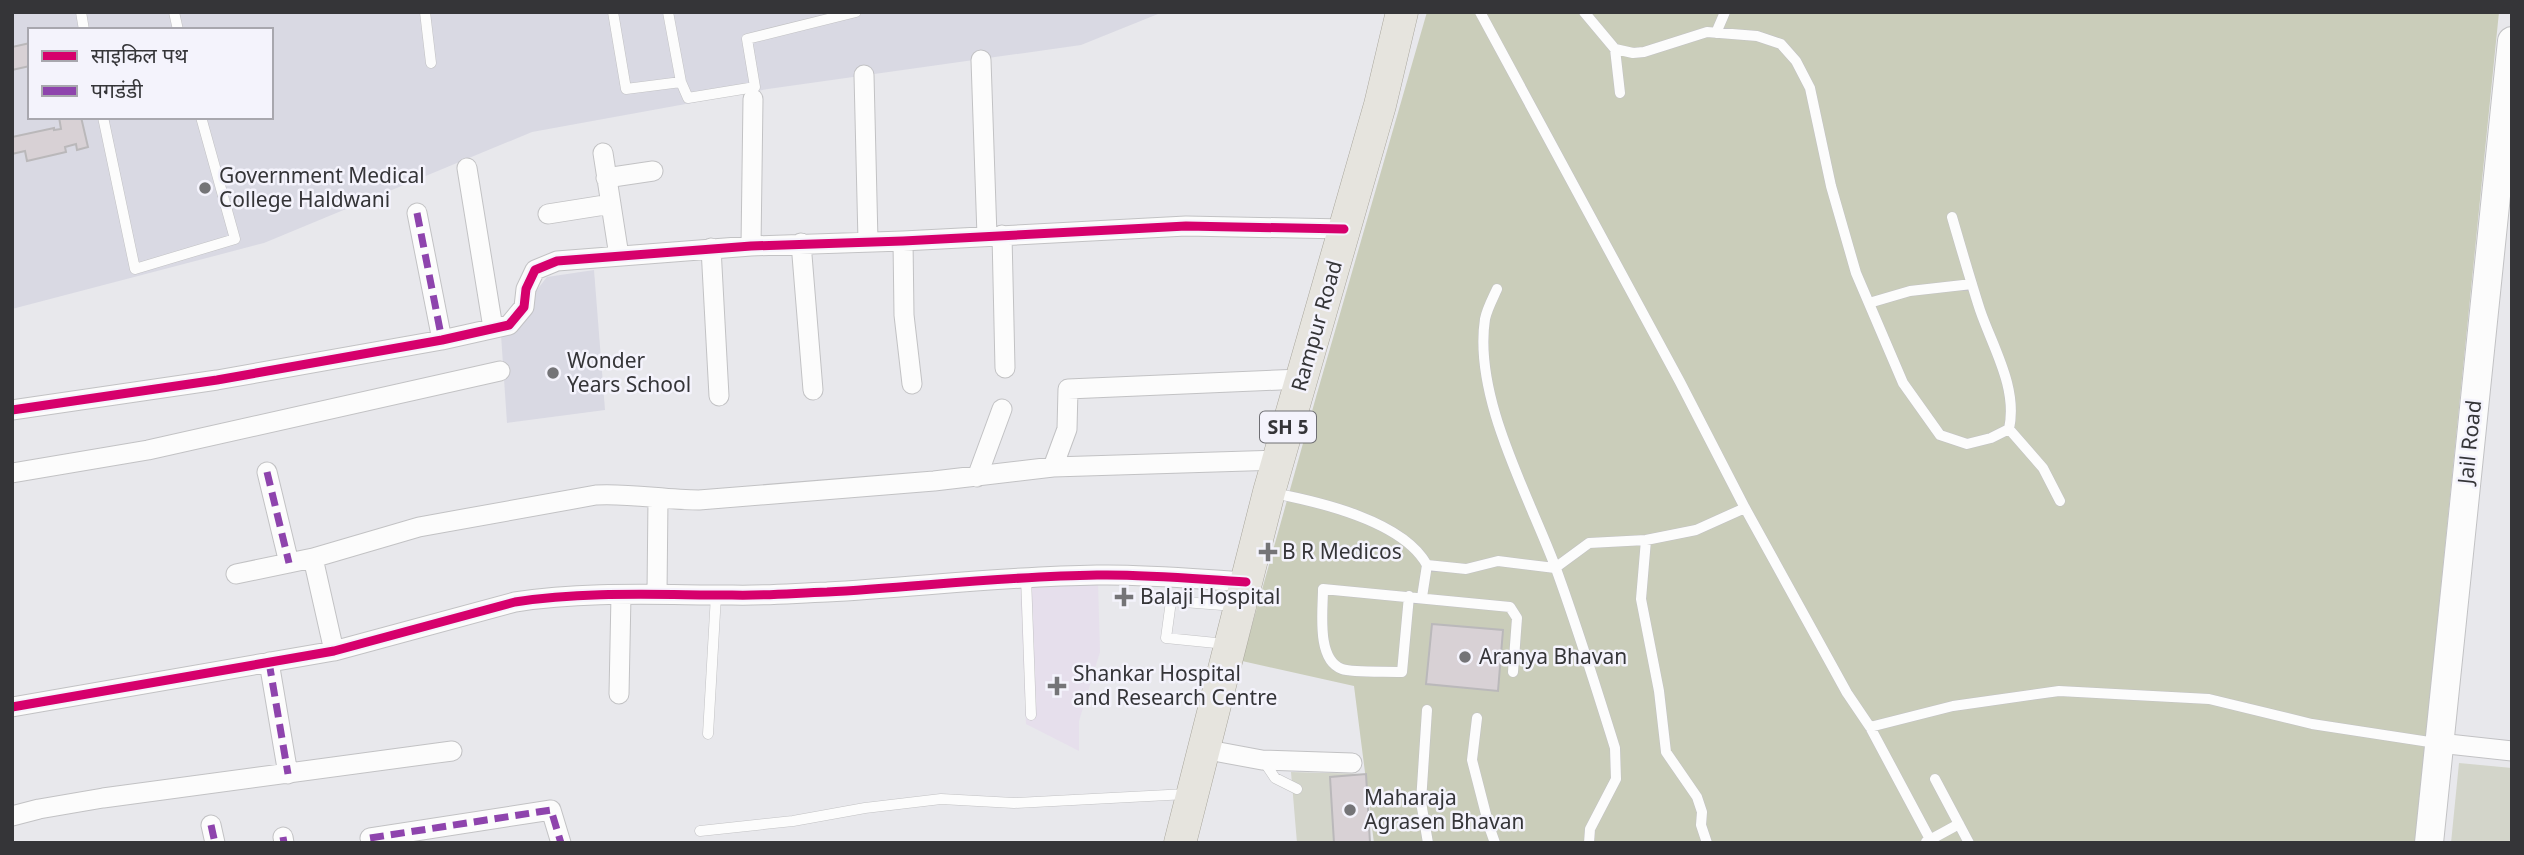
<svg xmlns="http://www.w3.org/2000/svg" width="2524" height="855" viewBox="0 0 2524 855" font-family="Georgia,'Noto Sans Devanagari',serif">
<rect width="100%" height="100%" fill="#e8e8ec"/>
<path fill="#d9d9e3" fill-rule="evenodd" d="M12 12H1163L1081 45 768 89 532 132 264 243 12 309ZM30 30H271V117H30Z
M594 270 605 410 507 423 501 335 547 277Z"/>
<path fill="#e6dfec" d="M1098 582 1100 652 1079 721V751L1026 724 1020 584Z"/>
<path fill="#d3d5ca" d="M2459 763 2512 768V843H2451Z
M1291 772 1366 774 1330 777 1334 843H1297Z"/>
<path fill="#cacdba" d="M1427 12H2499L2415 843H1374L1354 686 1242 661 1316 397Z"/>
<path fill="#d8d1d5" stroke="#bab8ba" stroke-width="2" d="M30 43V66L12 70V47Z
M59 117H81L88 147 77 150 76 144 65 147 66 152 27 161 25 151 12 154V137L54 128V130L61 129Z
M1432 624 1503 630 1498 691 1426 684Z
M1366 774 1370 843H1334L1330 777Z"/>
<g fill="none" stroke-linecap="round" stroke-linejoin="round">
<defs>
<path id="lane" d="M81 12 84 30
M174 12 178 30
M425 12 431 63
M613 12 626 89 681 82
M668 12 681 82 688 98 755 87 747 39 856 12
M1480 12 1680 382 1745 508 1847 693 1870 727 1932 843
M1584 12 1615 49 1633 53 1644 52 1707 32 1757 36 1781 44 1796 61 1810 88 1831 186 1856 273 1903 383 1940 435 1967 444 1991 438 2009 429C2018 388 1993 348 1980 310 1970 279 1961 248 1952 217
M1716 33 1725 12
M1615 49 1620 93
M103 117 135 269 235 239 201 117
M1497 289C1493 298 1487 309 1485 319 1473 397 1528 494 1555 566 1577 626 1596 687 1615 748L1616 779 1590 829 1589 843
M1869 303 1910 291 1972 284
M2009 429 2043 468 2060 501
M1273 493C1320 502 1403 521 1427 565L1466 569 1498 561 1555 568 1589 543 1646 540 1696 530 1745 508
M1646 540 1641 599 1659 691 1666 752 1697 797 1702 812 1701 825 1707 843
M1026 577 1031 715
M1409 596 1402 672C1388 671 1353 673 1342 669 1316 660 1323 610 1323 589L1510 607 1517 618 1513 672
M1422 597 1427 565
M1226 644 1166 638 1171 601 1235 606
M1427 710 1421 802 1428 843
M1477 718 1472 760 1489 826 1495 843
M1870 727 1953 706 2059 691 2209 699 2312 724 2436 743
M708 734 716 595
M1263 760 1275 778 1297 789
M1935 779 1969 843
M700 831 793 821 865 808 941 799 1014 803 1187 794
M1926 842 1959 824"/>
<path id="street" d="M981 60 987 236
M864 75 868 241
M603 153 619 256
M467 168 493 328
M606 178 653 171
M417 213 442 340
M548 214 611 204
M1002 235 1005 368
M903 241 904 315 912 384
M801 243 813 390
M751 246 753 99
M711 248 719 396
M12 410 217 380 442 340 509 325 524 307 526 289 535 270 557 261 751 246 903 241 1186 226 1344 229
M1053 467 1067 429 1068 389 1302 379
M267 472 289 563
M12 473 148 450 500 371
M977 477 1002 409
M313 558 334 651
M236 574 313 558 419 527 596 495C631 493 664 500 699 500L934 481 1053 467 1278 460
M657 593 658 499
M269 662 288 774
M619 694 621 595
M12 707 334 651 515 602C587 591 659 595 732 595 763 596 796 593 827 592 917 587 1007 576 1097 575 1147 574 1196 579 1246 582
M2439 743 2512 751
M1203 749 1262 760 1352 763
M12 816 39 809 103 798 452 751
M211 825 215 843
M283 837 284 843
M370 838 551 810 561 843"/>
<path id="secondary" d="M2429 843 2512 41"/>
<path id="primary" d="M1180 843 1269 492 1380 105 1402 12"/>
</defs>
<use href="#lane" stroke="#c2c2c4" stroke-width="11"/>
<use href="#street" stroke="#c2c2c4" stroke-width="21"/>
<use href="#secondary" stroke="#c2c2c4" stroke-width="30"/>
<use href="#primary" stroke="#a8a59b" stroke-width="33"/>
<use href="#lane" stroke="#fcfcfc" stroke-width="10"/>
<use href="#street" stroke="#fcfcfc" stroke-width="19"/>
<use href="#secondary" stroke="#fcfcfc" stroke-width="28"/>
<use href="#primary" stroke="#e6e4de" stroke-width="32"/>
<path stroke="#8e44ad" stroke-width="7" stroke-dasharray="14 7" stroke-linecap="butt" d="M417 213 442 340
M267 472 289 563
M269 662 288 774
M211 825 215 843
M283 837 284 843
M370 838 551 810 561 843"/>
<defs>
<path id="cycleway" d="M12 410 217 380 442 340 509 325 524 307 526 289 535 270 557 261 751 246 903 241 1186 226 1344 229
M12 707 334 651 515 602C587 591 659 595 732 595 763 596 796 593 827 592 917 587 1007 576 1097 575 1147 574 1196 579 1246 582"/>
</defs>
<use href="#cycleway" stroke="#f4f3fc" stroke-width="13"/>
<use href="#cycleway" stroke="#d6006c" stroke-width="9"/>
</g>
<g fill="#747477" stroke="#f4f3fc" stroke-width="2.5">
<circle cx="205" cy="188" r="7"/>
<circle cx="553" cy="373" r="7"/>
<path d="M1264.5 541.5h7v7h7v7h-7v7h-7v-7h-7v-7h7z"/>
<path d="M1120.5 586.5h7v7h7v7h-7v7h-7v-7h-7v-7h7z"/>
<circle cx="1465" cy="657" r="7"/>
<path d="M1053.5 675.5h7v7h7v7h-7v7h-7v-7h-7v-7h7z"/>
<circle cx="1350" cy="810" r="7"/>
</g>
<g text-anchor="middle" stroke-width="5" stroke-linejoin="round" paint-order="stroke">
<rect fill="#f4f3fc" stroke="#6e6e73" stroke-width="2" x="1260" y="411.5" width="56" height="31" rx="5"/>
<g font-size="19" font-weight="bold" fill="#353538">
<text x="1288" y="434">SH 5</text>
</g>
<g font-size="21" fill="#353538" stroke="#f4f3fc" text-anchor="start">
<text x="219" y="183">Government Medical<tspan x="219" dy="24">College Haldwani</tspan></text>
<text x="567" y="368">Wonder<tspan x="567" dy="24">Years School</tspan></text>
<text x="1282" y="559">B R Medicos</text>
<text x="1140" y="604">Balaji Hospital</text>
<text x="1479" y="664">Aranya Bhavan</text>
<text x="1073" y="681">Shankar Hospital<tspan x="1073" dy="24">and Research Centre</tspan></text>
<text x="1364" y="805">Maharaja<tspan x="1364" dy="24">Agrasen Bhavan</tspan></text>
</g>
<g font-size="21" fill="#353538" stroke="#f4f3fc">
<text transform="translate(1317 326) rotate(-74)" y="7">Rampur Road</text>
<text transform="translate(2470 442) rotate(-84)" y="7">Jail Road</text>
</g>
</g>
<rect width="2524" height="855" fill="none" stroke="#353538" stroke-width="28"/>
<rect x="28" y="28" width="245" height="91" fill="#f4f3fc" stroke="#a8a7ae" stroke-width="2"/>
<rect x="42" y="51" width="35" height="10" fill="#d6006c" stroke="#a8a7ae" stroke-width="2"/>
<text x="91" y="63" font-size="21" fill="#353538">साइकिल पथ</text>
<rect x="42" y="86" width="35" height="10" fill="#8e44ad" stroke="#a8a7ae" stroke-width="2"/>
<text x="91" y="98" font-size="21" fill="#353538">पगडंडी</text>
</svg>
